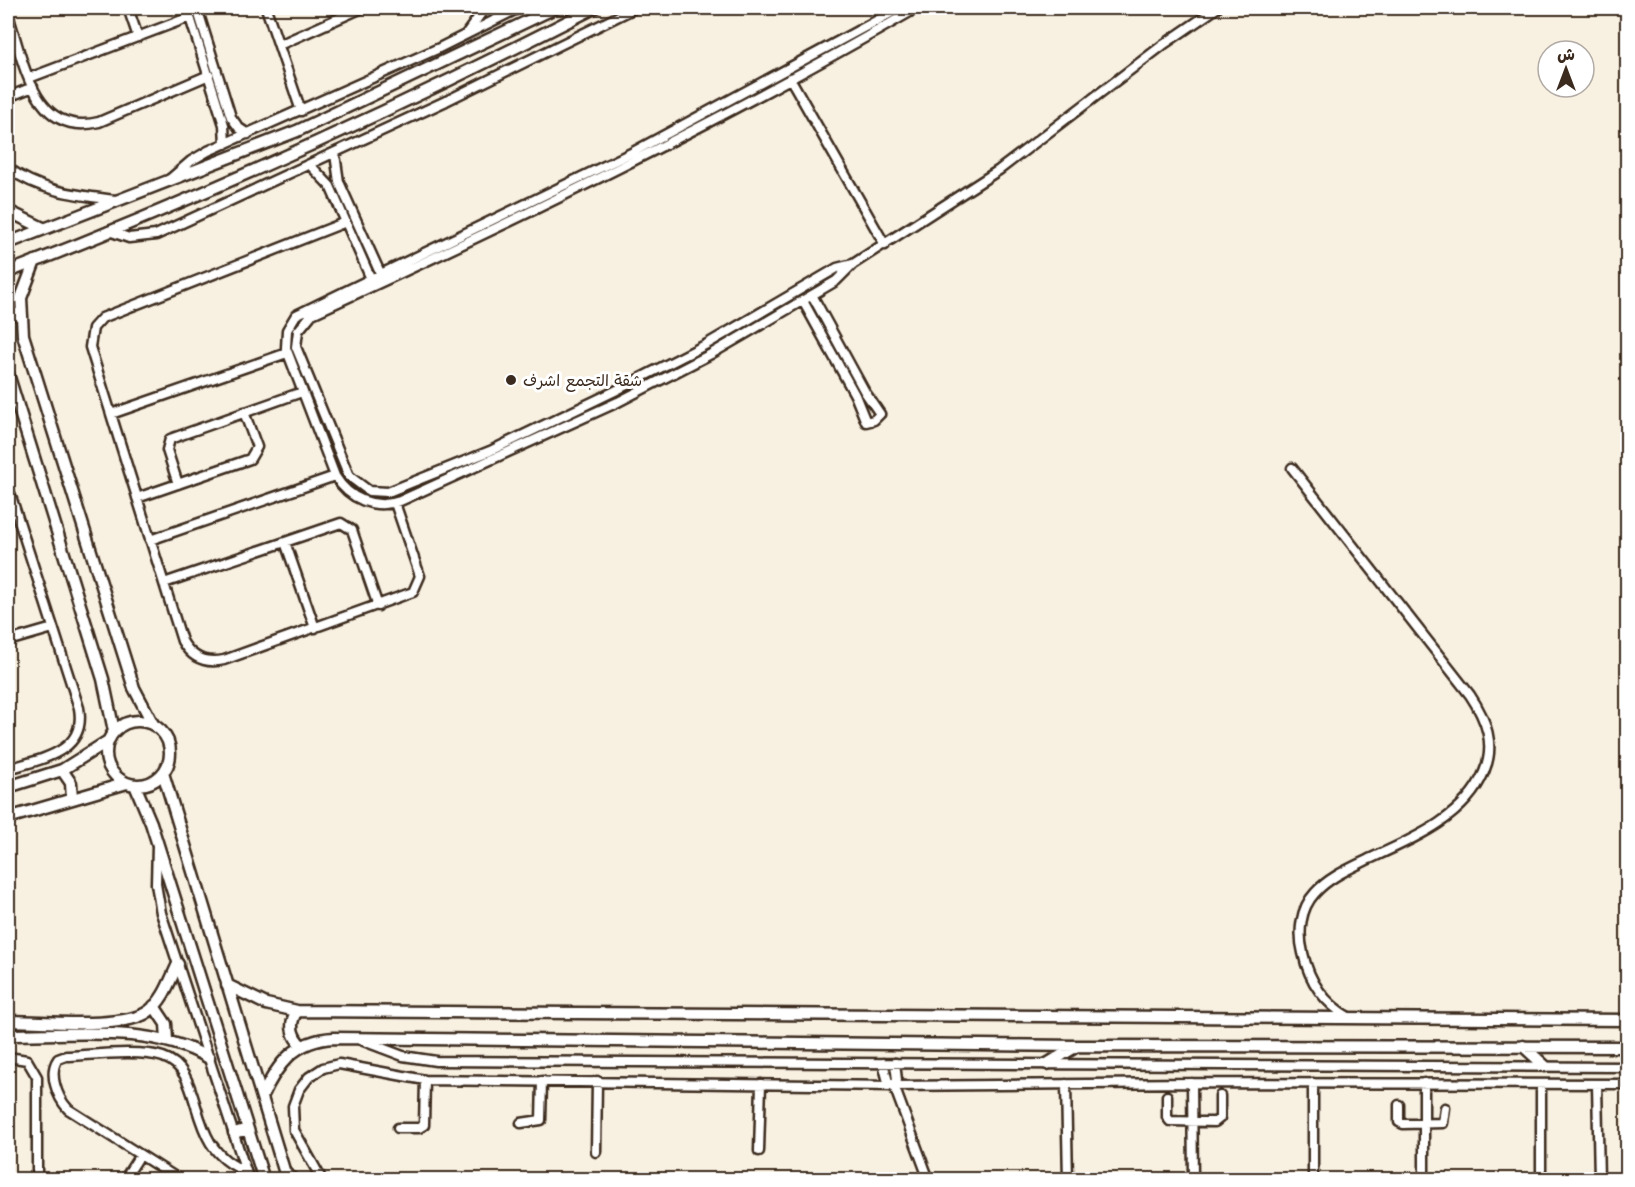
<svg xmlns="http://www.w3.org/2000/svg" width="1635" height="1187" viewBox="0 0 1635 1187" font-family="'Shantell Sans','Playpen Sans Arabic',sans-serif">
<rect width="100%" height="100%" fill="#f8f1e2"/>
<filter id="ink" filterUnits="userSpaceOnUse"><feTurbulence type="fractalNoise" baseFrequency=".0167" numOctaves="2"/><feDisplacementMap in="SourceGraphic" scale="12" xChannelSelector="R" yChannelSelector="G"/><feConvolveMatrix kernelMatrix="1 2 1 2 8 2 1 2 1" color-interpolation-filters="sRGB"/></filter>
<g filter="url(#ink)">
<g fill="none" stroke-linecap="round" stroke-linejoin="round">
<defs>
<path id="minor" d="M128 8 138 37
M187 8 224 125 225 144
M197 8 231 117 239 128 248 134
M266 8 301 111
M339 8 343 16
M900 8 633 152 296 315 287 330 286 348 335 476C349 499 374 510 400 501L618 402 711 354 836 281 853 264 999 170 1163 45 1217 8
M8 15C24 61 33 138 99 122L209 75
M466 34 485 8
M279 45 362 8
M29 78 190 17
M790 78 885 245
M8 97 33 87
M335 154 339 182 381 275
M310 165 330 186 371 279
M8 168C41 192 76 195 116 200
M170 179 191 161 208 151 437 49 519 8
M346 222 102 318 93 328 90 347 182 641C191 657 205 664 224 660L413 592 420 576 395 503
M109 231 129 238 156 235 446 101 635 8
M853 264 837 268 707 344 613 392 490 451 388 492 369 491 349 476 296 347 298 331 312 314C518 220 722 121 917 8
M803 301 855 395 866 422 874 420 880 414 865 392 812 295
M111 414 287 353
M1292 468 1470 695C1486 719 1496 745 1484 772 1465 818 1411 840 1369 859 1351 868 1329 877 1315 893 1300 909 1298 933 1303 953 1309 981 1325 1004 1350 1018
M178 484 167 450 170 439 302 392
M8 487 79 708C87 753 40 759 8 769
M137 498 250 459 257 447 244 412
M150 540 335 476
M285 542 315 628
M164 583 341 523 352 530 378 606
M8 641 53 628
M157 845 156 884 161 913 249 1180
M358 1039 403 1056 436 1061 1628 1067
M8 1057 27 1060 37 1077V1180
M883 1063 888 1082 894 1086 929 1180
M1192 1083 1193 1180
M1313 1083V1180
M1424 1083V1180
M1066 1084 1068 1180
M1541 1084V1180
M1597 1084 1599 1180
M894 1086 897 1080 895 1063
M1167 1096V1117L1170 1121 1215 1122 1220 1118V1096
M1399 1105V1122L1403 1124 1443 1123 1445 1108
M521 1123 541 1120 542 1081
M398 1128H419L424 1125 425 1080
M759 1151 761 1084
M596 1152 597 1081
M285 1172 296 1180
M124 1180 140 1155
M180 1180 68 1109C57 1097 48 1073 58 1059L66 1056C90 1055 142 1049 163 1057 208 1072 182 1148 246 1171
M322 1180 294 1130 293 1106 299 1090 309 1077 323 1068 339 1064 425 1080 894 1086 1192 1083 1628 1084"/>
<path id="tertiary" d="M8 211 43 228
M8 243 297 131 555 8
M35 261 21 298 23 335 134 688 153 724
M8 272C208 195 403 106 594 8
M8 314H20
M8 374 103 679 114 731
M106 753a32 32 0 1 1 64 0a32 32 0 1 1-64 0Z
M62 770 71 783 72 799
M163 773 287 1180
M135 785 151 823 264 1180
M8 787 62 770 108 741
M8 818 127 783
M227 985 266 1004 297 1011 1628 1020
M154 1006 166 1024 167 1040
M297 1011C289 1023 291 1036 302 1046
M8 1021C40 1021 125 1030 149 1011 164 1000 170 980 178 964
M8 1035C72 1035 151 1024 209 1058
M1523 1046 1545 1066
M1047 1064 1077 1046
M262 1097C277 1064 295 1040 334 1038L1078 1046 1628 1047
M234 1133 248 1129"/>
</defs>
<use href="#minor" stroke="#3b2a1e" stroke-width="13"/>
<use href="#tertiary" stroke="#3b2a1e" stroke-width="15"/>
<use href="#minor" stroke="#fff" stroke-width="8"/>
<use href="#tertiary" stroke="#fff" stroke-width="10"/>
</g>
</g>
<circle fill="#3b2a1e" stroke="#fff" stroke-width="2" cx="511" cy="380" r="6"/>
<g text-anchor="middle" stroke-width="6" stroke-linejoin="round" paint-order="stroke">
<g font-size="16" fill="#3b2a1e" stroke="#fff" text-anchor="start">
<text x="523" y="386">شقة التجمع اشرف</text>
</g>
</g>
<rect width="1635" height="1187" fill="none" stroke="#fff" stroke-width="30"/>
<rect x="15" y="15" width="1605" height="1157" fill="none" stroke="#3b2a1e" stroke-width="2" filter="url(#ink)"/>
<g transform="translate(1566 69)"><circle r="28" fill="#ffffff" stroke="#b1aaa5" stroke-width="1.5"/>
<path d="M0-4.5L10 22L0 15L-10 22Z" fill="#3b2a1e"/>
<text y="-9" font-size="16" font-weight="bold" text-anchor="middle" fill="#3b2a1e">ش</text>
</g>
</svg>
